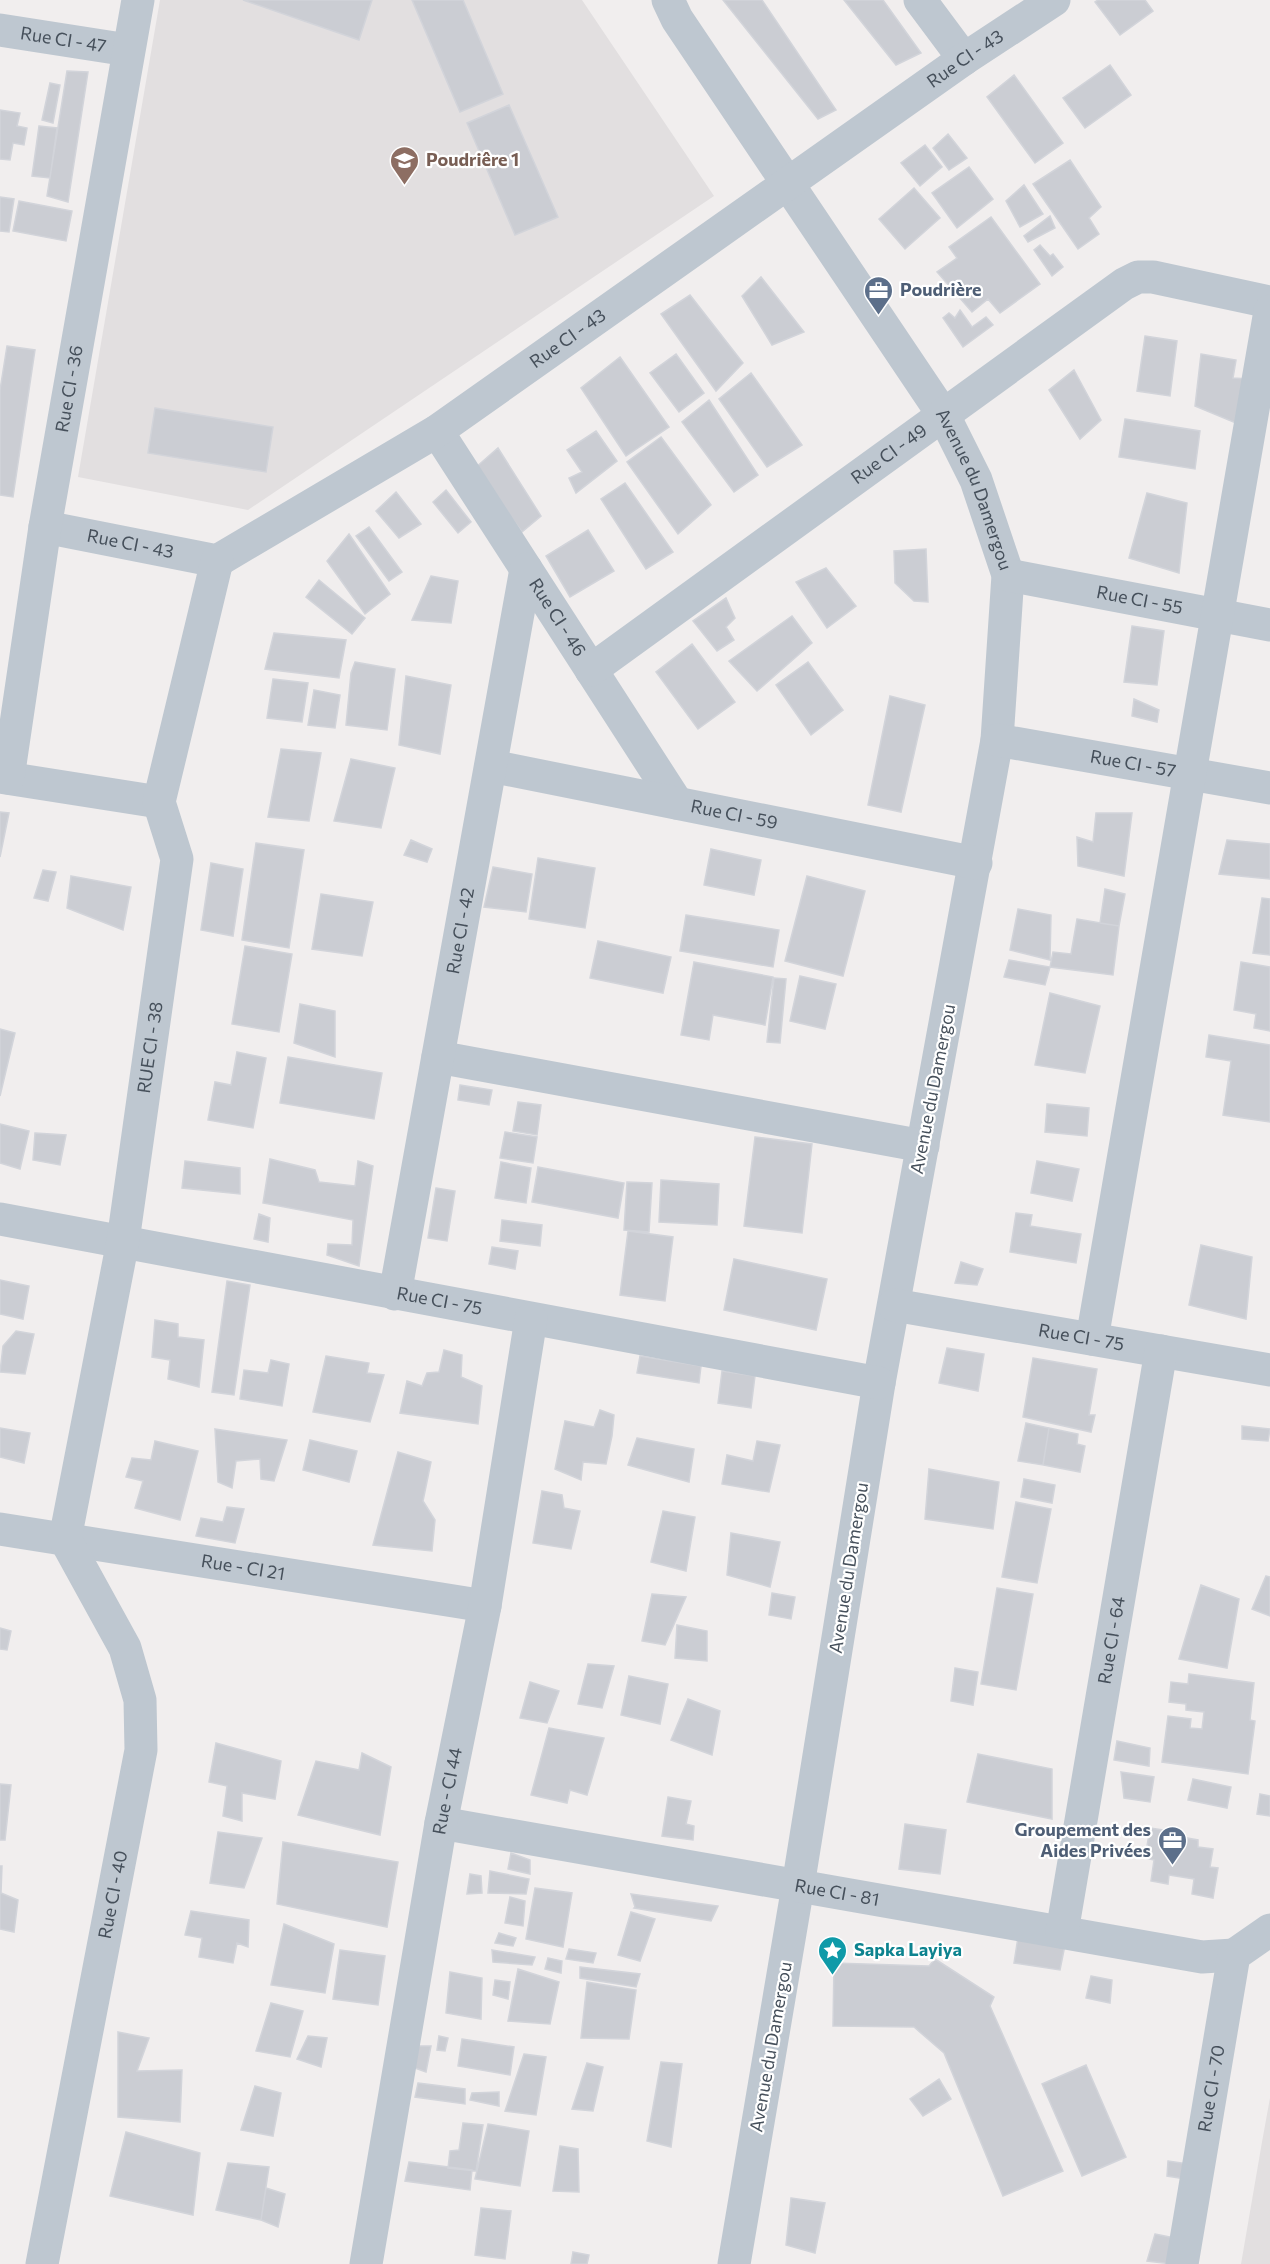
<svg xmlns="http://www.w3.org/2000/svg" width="1270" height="2264" viewBox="0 0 1270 2264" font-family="Commissioner,sans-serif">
<rect width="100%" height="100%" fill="#f1eeee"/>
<path fill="#e2dfe0" d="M160 0H582L714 196 248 510 78 477Z
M1270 2098V2264H1241L1262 2142Z"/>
<path fill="#cbcdd3" stroke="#d2d4da" stroke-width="1.5" d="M243 0H372L359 40Z
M412 0H463L503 94 460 112Z
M723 0H762L836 110 818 119Z
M844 0H883L921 53 896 65Z
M1098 0H1145L1153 11 1120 35 1095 2Z
M1110 65 1131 95 1085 128 1063 98Z
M67 71 88 72 68 202 47 196Z
M1014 75 1063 143 1035 163 987 97Z
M50 83 60 85 53 123 42 120Z
M509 105 558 217 515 235 467 123Z
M0 110 20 113 17 126 27 128 24 145 13 143 10 160 0 159Z
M39 126 57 128 50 178 32 176Z
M948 134 967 158 949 170 933 148Z
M925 145 942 167 920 186 901 163Z
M1070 160 1101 207 1089 218 1099 234 1078 249 1033 184Z
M969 167 993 199 957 228 932 193Z
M1024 185 1043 214 1020 227 1006 201Z
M914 188 940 218 905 249 879 219Z
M0 197 14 199 9 232 0 231Z
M19 201 72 211 66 241 13 231Z
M1050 216 1055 228 1028 242 1024 236Z
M991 217 1040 284 1000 313 988 299 972 312 937 272 957 258 949 247Z
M1040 245 1050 256 1053 254 1063 267 1052 276 1034 250Z
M761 277 804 332 772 345 742 296Z
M690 295 743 363 716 391 661 314Z
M960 310 972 327 986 317 993 325 963 347 943 318 949 313 955 318Z
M1145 336 1177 341 1170 396 1137 391Z
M7 346 35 350 13 497 0 495V390Z
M676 354 704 393 679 412 650 373Z
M1201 354 1236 360 1233 378 1249 379 1243 426 1195 406Z
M620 357 669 427 626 456 581 388Z
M1074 370 1101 420 1080 439 1049 390Z
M751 373 802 445 767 467 719 399Z
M709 400 758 475 734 492 682 422Z
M155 408 273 427 266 472 148 453Z
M1125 419 1200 431 1195 469 1119 457Z
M596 431 617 461 576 493 569 478 582 472 567 450Z
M661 437 711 505 678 534 627 462Z
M498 448 541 516 522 532 475 468Z
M625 483 673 552 646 569 601 499Z
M446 490 471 522 458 533 433 502Z
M396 492 421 524 399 538 376 511Z
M1147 493 1187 503 1179 573 1129 558Z
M369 527 402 572 389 581 356 536Z
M588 530 614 571 570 597 546 556Z
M349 534 390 594 365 614 327 561Z
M926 549 928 602 914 601 895 583 894 551Z
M826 568 856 606 827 628 796 582Z
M431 576 458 581 451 623 412 620Z
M319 580 365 618 352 634 306 597Z
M726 598 735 618 726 627 734 640 717 651 693 621Z
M792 616 812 643 757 691 729 661Z
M1132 626 1164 631 1157 685 1124 682Z
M274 633 346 640 339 678 265 669Z
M692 644 735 702 698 729 656 672Z
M355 662 395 669 387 730 346 725 351 673Z
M808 662 843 710 811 735 776 685Z
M406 676 451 685 440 754 399 745Z
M273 679 308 683 302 722 267 718Z
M314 690 340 695 335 728 308 725Z
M890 696 925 705 901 812 868 805Z
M1134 699 1159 710 1157 722 1132 716Z
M281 749 321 753 309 821 268 817Z
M351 759 395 768 381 828 334 821Z
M0 812 9 813 0 857Z
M1096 813H1132L1124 876 1078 866 1077 837 1093 842Z
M411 840 432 849 427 862 404 855Z
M1227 840 1270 844V879L1219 874Z
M256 843 304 850 289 948 242 940Z
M711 849 761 860 754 895 704 885Z
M538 858 595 868 585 928 529 919Z
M211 863 243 869 233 936 201 930Z
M493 867 532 874 526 912 484 907Z
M43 870 56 872 48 901 34 898Z
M71 876 131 887 123 930 67 908Z
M807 876 865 891 843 976 785 961Z
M1105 889 1125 894 1119 926 1100 923Z
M321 894 373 902 362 956 312 949Z
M1262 898 1270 899V955L1253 953Z
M1018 909 1051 915 1050 960 1010 950Z
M686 915 779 930 773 967 680 951Z
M1077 919 1119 926 1113 975 1050 967 1053 952 1071 954Z
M598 941 671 957 663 993 590 978Z
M245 946 292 954 279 1032 232 1024Z
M1009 960 1050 967 1045 985 1004 977Z
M694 962 773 977 765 1025 713 1015 709 1040 681 1035Z
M1241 962 1270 967V1031L1254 1028 1256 1014 1234 1010Z
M800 976 836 984 825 1029 790 1021Z
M774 978 786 979 780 1043 767 1042Z
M1050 993 1100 1006 1085 1073 1035 1065Z
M300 1004 335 1011V1057L294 1043Z
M0 1029 15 1033 0 1096Z
M1209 1035 1270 1045V1122L1223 1115 1231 1061 1206 1057Z
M237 1052 266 1058 253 1128 208 1120 215 1082 231 1085Z
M288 1057 382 1073 374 1119 280 1103Z
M460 1085 492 1090 489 1105 458 1100Z
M518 1102 541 1105 537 1135 513 1131Z
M1047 1104 1089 1108 1087 1136 1045 1132Z
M0 1124 29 1131 20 1169 0 1163Z
M505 1132 537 1137 533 1163 500 1158Z
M35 1133 66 1135 60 1165 33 1160Z
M755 1137 812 1144 802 1233 744 1226Z
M270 1159 315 1170 319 1182 355 1186 358 1161 373 1166 359 1266 327 1255 328 1244 352 1245 353 1220 263 1203Z
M185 1161 240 1168V1194L182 1188Z
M1037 1161 1079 1169 1072 1201 1031 1193Z
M501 1162 531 1168 526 1203 495 1198Z
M538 1167 624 1183 618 1218 532 1202Z
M661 1180 719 1184 717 1225 659 1222Z
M627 1182 652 1183 649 1232 624 1230Z
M436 1188 455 1191 447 1241 428 1238Z
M1016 1213 1032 1215 1030 1226 1081 1234 1076 1263 1010 1252Z
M259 1214 270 1218 268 1242 254 1239Z
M502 1220 542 1225 540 1246 500 1241Z
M628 1231 673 1237 665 1301 620 1295Z
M1201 1245 1252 1257 1246 1319 1189 1305Z
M492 1247 518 1251 515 1269 489 1264Z
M734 1259 827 1279 816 1330 724 1310Z
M961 1262 983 1269 977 1285 955 1283Z
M0 1280 29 1286 23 1319 0 1314Z
M227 1281 250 1285 234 1395 212 1392Z
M155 1320 178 1324V1337L204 1340 199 1387 168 1379 170 1360 152 1357Z
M16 1331 34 1334 25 1374 0 1372 3 1346Z
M947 1348 984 1354 978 1391 939 1383Z
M444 1350 462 1355 461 1377 482 1386 478 1424 400 1413 407 1381 422 1386 427 1373 439 1372Z
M326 1356 369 1363 367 1373 384 1375 370 1422 313 1412Z
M640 1356 701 1366 699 1383 637 1373Z
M1033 1358 1097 1369 1089 1415H1095L1091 1432 1023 1417Z
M271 1360 289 1364 282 1406 240 1399 244 1370 268 1373Z
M722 1371 755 1376 751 1408 718 1403Z
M600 1410 614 1415 612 1436 606 1464 583 1462 581 1480 555 1469 565 1421 594 1427Z
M1026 1423 1049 1428 1043 1465 1018 1461Z
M1242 1426 1270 1429 1268 1441 1242 1439Z
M0 1428 30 1433 24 1463 0 1457Z
M1049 1428 1078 1434 1077 1444 1085 1446 1080 1472 1043 1465Z
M215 1429 287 1440 274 1481 261 1479 260 1459 236 1461 232 1488 218 1482Z
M637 1438 694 1449 689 1482 628 1465Z
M310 1440 357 1451 349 1482 303 1470Z
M155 1441 198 1451 180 1520 135 1508 143 1481 126 1477 132 1458 151 1460Z
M757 1441 780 1445 769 1492 722 1484 727 1455 753 1461Z
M398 1452 431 1462 423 1501 435 1520 432 1551 373 1545Z
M929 1469 999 1482 993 1529 925 1519Z
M1024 1479 1055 1485 1052 1503 1021 1497Z
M542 1491 562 1495 564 1508 580 1511 571 1549 533 1543Z
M1016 1502 1051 1509 1037 1583 1002 1577Z
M227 1507 244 1509 235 1543 196 1536 201 1518 223 1522Z
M663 1511 695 1517 686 1571 651 1562Z
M731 1533 780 1542 770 1587 727 1575Z
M1266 1576 1270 1577V1616L1252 1609Z
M1201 1585 1239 1599 1227 1668 1179 1659Z
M997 1588 1033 1594 1016 1690 981 1684Z
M772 1593 795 1597 791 1619 769 1615Z
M652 1594 686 1597 665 1645 642 1641Z
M677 1625 707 1631V1661L675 1658Z
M0 1628 11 1631 7 1650 0 1649Z
M588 1664 614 1666 602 1708 578 1704Z
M955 1668 978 1672 973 1705 951 1701Z
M1189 1674 1254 1683 1250 1720 1255 1721 1248 1774 1162 1762 1168 1716 1191 1719 1190 1728 1202 1729 1204 1712 1186 1710V1704L1169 1702 1171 1682 1188 1684Z
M629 1676 668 1684 660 1724 621 1715Z
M530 1682 559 1691 547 1723 520 1718Z
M688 1699 720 1711 712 1755 671 1740Z
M549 1728 604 1738 587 1795 570 1790 567 1803 531 1795Z
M1117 1741 1150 1748 1149 1766 1114 1760Z
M216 1743 281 1761 275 1799 242 1793V1821L223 1816 227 1786 209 1782Z
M362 1753 391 1767 380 1835 298 1815 316 1761 359 1770Z
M978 1754 1052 1769V1819L967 1802Z
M1121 1772 1154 1777 1150 1802 1124 1798Z
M1193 1779 1231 1787 1227 1808 1188 1800Z
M0 1784 11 1785 5 1840H0Z
M1260 1794 1270 1796V1816L1257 1814Z
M668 1797 691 1801 686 1824 694 1826 693 1840 662 1836Z
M905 1824 946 1830 940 1874 899 1869Z
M1150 1828 1176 1832V1836L1198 1840V1847L1213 1849 1210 1867 1218 1868 1213 1898 1192 1894 1194 1879 1169 1875 1168 1884 1151 1881 1154 1860 1145 1858Z
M218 1832 262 1838 244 1888 210 1883Z
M283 1842 398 1862 387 1927 277 1904Z
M511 1853 530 1860V1874L508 1869Z
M0 1866H2L1 1893 18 1900 14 1932 0 1929Z
M490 1871 529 1879 526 1894 488 1893Z
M470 1874 481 1876 482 1893 467 1894Z
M535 1888 572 1893 563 1947 526 1939Z
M631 1894 718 1906 711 1921 634 1908 635 1907Z
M510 1897 525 1901 523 1926 505 1923Z
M191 1911 249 1920 248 1947 237 1943 233 1963 199 1957 202 1938 185 1935Z
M631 1912 655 1919 640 1961 618 1955Z
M284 1924 334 1944 325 1993 271 1985Z
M499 1933 516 1938 513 1946 495 1943Z
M1018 1937 1065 1945 1060 1970 1014 1963Z
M569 1949 596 1953 593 1963 566 1959Z
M340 1950 385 1956 378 2005 333 1999Z
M492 1950 535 1957 532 1965 493 1962Z
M548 1958 562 1961 561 1973 545 1969Z
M935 1959 994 1997 990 2006 1063 2171 1003 2196 944 2053 914 2027 833 2026 834 1963 929 1966Z
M580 1967 640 1974 636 1987 580 1978Z
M518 1969 559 1982 550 2024 508 2021Z
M450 1972 482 1978 481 2019 446 2013Z
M1091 1976 1112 1980 1110 2003 1086 1998Z
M495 1980 510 1982 508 1999 493 1995Z
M587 1982 636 1990 629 2039 581 2038Z
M271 2003 303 2011 290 2057 256 2051Z
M118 2032 149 2038 137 2071 182 2070 180 2122 118 2117Z
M308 2036 327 2038 321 2067 297 2059Z
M439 2036 448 2038 445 2051 437 2050Z
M462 2039 514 2047 510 2075 458 2066Z
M415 2046H431L426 2072 412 2067Z
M524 2054 546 2057 536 2115 505 2111Z
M661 2062 682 2064 671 2147 647 2141Z
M587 2063 603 2067 593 2111 572 2109Z
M1086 2065 1126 2157 1082 2176 1042 2084Z
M939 2079 951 2099 923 2116 910 2099Z
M418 2083 465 2089V2104L415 2097Z
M255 2086 281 2093 273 2136 241 2130Z
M499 2092V2106L470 2100 472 2093Z
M463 2123 483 2125 476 2171 448 2168 450 2151 459 2150Z
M488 2124 529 2131 520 2186 475 2179Z
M126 2132 200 2153 193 2215 110 2196Z
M560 2146 578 2149 579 2192 553 2191Z
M1168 2161 1189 2164 1185 2179 1167 2176Z
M409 2162 472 2170 470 2190 405 2181Z
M228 2163 269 2167 261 2220 216 2210Z
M266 2188 285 2194 278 2227 261 2220Z
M791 2198 825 2203 815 2253 786 2245Z
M481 2208 511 2211 505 2259 475 2255Z
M1155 2234 1180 2239 1172 2264 1147 2261Z
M573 2252 589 2255 587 2264H571Z"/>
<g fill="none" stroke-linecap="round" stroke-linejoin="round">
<g stroke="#bec7d0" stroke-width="33">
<path id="s1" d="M668 0 677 19 944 416 976 480 1008 575 997 740 879 1383 798 1886 734 2264"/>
<path d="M920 0 964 59"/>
<path id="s2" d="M0 30 128 50"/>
<path id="s3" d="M437 431 677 803"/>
<path id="s4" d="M45 527 217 561 437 431 964 59 1054 0"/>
<path id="s5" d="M1008 575 1270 625"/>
<path id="s6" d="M591 670 1124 284 1138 277H1153L1270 302"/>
<path id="s7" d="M997 740 1270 788"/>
<path id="s8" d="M491 766 976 863"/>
<path d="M0 777 159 802"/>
<path id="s9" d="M8 778 45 527 138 0"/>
<path d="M438 1057 923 1146"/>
<path id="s10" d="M0 1219 879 1383"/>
<path id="s11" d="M395 1294 526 569"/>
<path id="s12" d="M894 1305 1270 1370"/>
<path d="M1092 1339 1270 311"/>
<path id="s13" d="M0 1529 485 1606"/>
<path id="s14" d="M441 1823 1202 1957 1234 1955"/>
<path id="s15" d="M1062 1932 1161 1351"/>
<path id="s16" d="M42 2264 141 1750 140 1700 125 1648 65 1539 123 1241 177 859 159 802 217 561"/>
<path id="s17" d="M366 2264 441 1823 485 1606 531 1319"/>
<path id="s18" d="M1182 2264 1234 1955 1270 1930"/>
</g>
</g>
<defs>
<symbol id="school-pin" viewBox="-11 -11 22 30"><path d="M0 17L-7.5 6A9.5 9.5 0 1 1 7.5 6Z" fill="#8d6e63" stroke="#fff"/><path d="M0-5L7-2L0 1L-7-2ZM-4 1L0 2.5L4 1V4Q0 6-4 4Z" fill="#fff"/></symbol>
<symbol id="office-pin" viewBox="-11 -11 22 30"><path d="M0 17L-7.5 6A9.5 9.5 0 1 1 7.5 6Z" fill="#5c6f8a" stroke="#fff"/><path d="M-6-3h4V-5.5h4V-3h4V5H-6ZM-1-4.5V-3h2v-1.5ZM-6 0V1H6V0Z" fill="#fff"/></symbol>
<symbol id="sight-pin" viewBox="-11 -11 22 30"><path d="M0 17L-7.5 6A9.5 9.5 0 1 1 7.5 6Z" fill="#0f9aa8" stroke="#fff"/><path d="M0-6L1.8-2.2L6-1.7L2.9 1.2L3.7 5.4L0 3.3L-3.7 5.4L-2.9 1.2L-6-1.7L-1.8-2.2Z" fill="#fff"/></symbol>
</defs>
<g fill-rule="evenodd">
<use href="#school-pin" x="388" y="144" width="33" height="45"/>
<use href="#office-pin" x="862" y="274" width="33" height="45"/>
<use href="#office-pin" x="1156" y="1824" width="33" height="45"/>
<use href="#sight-pin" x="816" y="1934" width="33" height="45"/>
</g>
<g text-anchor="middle" stroke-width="4.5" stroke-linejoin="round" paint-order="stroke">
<g font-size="18" fill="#46505b" stroke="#fff">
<text dy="6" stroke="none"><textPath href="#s2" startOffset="64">Rue CI - 47</textPath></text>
<text dy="6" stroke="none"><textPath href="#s4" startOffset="1077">Rue CI - 43</textPath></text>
<text dy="6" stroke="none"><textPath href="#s4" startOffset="591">Rue CI - 43</textPath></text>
<text dy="6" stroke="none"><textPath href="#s9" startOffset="394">Rue CI - 36</textPath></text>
<text dy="6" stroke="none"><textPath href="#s6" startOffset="368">Rue CI - 49</textPath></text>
<text dy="6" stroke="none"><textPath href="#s1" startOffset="579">Avenue du Damergou</textPath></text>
<text dy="6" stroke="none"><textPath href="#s4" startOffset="87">Rue CI - 43</textPath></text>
<text dy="6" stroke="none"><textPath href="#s5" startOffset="134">Rue CI - 55</textPath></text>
<text dy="6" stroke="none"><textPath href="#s3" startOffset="222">Rue CI - 46</textPath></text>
<text dy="6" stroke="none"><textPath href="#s7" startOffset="138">Rue CI - 57</textPath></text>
<text dy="6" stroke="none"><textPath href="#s8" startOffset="248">Rue CI - 59</textPath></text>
<text dy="6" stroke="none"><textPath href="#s11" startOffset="369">Rue CI - 42</textPath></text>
<text dy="6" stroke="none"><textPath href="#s16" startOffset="1251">RUE CI - 38</textPath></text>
<text transform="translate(933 1089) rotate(-79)" y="6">Avenue du Damergou</text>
<text dy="6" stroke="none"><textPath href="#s10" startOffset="447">Rue CI - 75</textPath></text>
<text dy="6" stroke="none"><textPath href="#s12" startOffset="190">Rue CI - 75</textPath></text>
<text dy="6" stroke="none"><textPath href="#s13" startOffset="246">Rue - CI 21</textPath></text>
<text transform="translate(849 1568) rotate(-81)" y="6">Avenue du Damergou</text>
<text dy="6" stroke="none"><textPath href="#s15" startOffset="296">Rue CI - 64</textPath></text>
<text dy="6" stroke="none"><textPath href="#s17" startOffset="480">Rue - CI 44</textPath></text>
<text dy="6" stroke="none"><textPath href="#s14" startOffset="402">Rue CI - 81</textPath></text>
<text dy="6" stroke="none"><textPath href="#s16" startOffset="376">Rue CI - 40</textPath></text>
<text transform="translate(771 2047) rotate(-80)" y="6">Avenue du Damergou</text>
<text dy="6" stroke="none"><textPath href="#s18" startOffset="178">Rue CI - 70</textPath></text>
</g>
<g font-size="18" font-weight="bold" fill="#785e54" stroke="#fff" text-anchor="start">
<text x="426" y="166">Poudriêre 1</text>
</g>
<g font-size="18" font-weight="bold" fill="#4e5e75" stroke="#fff" text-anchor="start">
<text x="900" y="296">Poudrière</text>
<text x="1151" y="1836" text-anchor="end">Groupement des<tspan x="1151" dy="21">Aides Privées</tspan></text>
</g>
<g font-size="18" font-weight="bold" fill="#0d838f" stroke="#fff" text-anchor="start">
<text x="854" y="1956">Sapka Layiya</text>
</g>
</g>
</svg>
